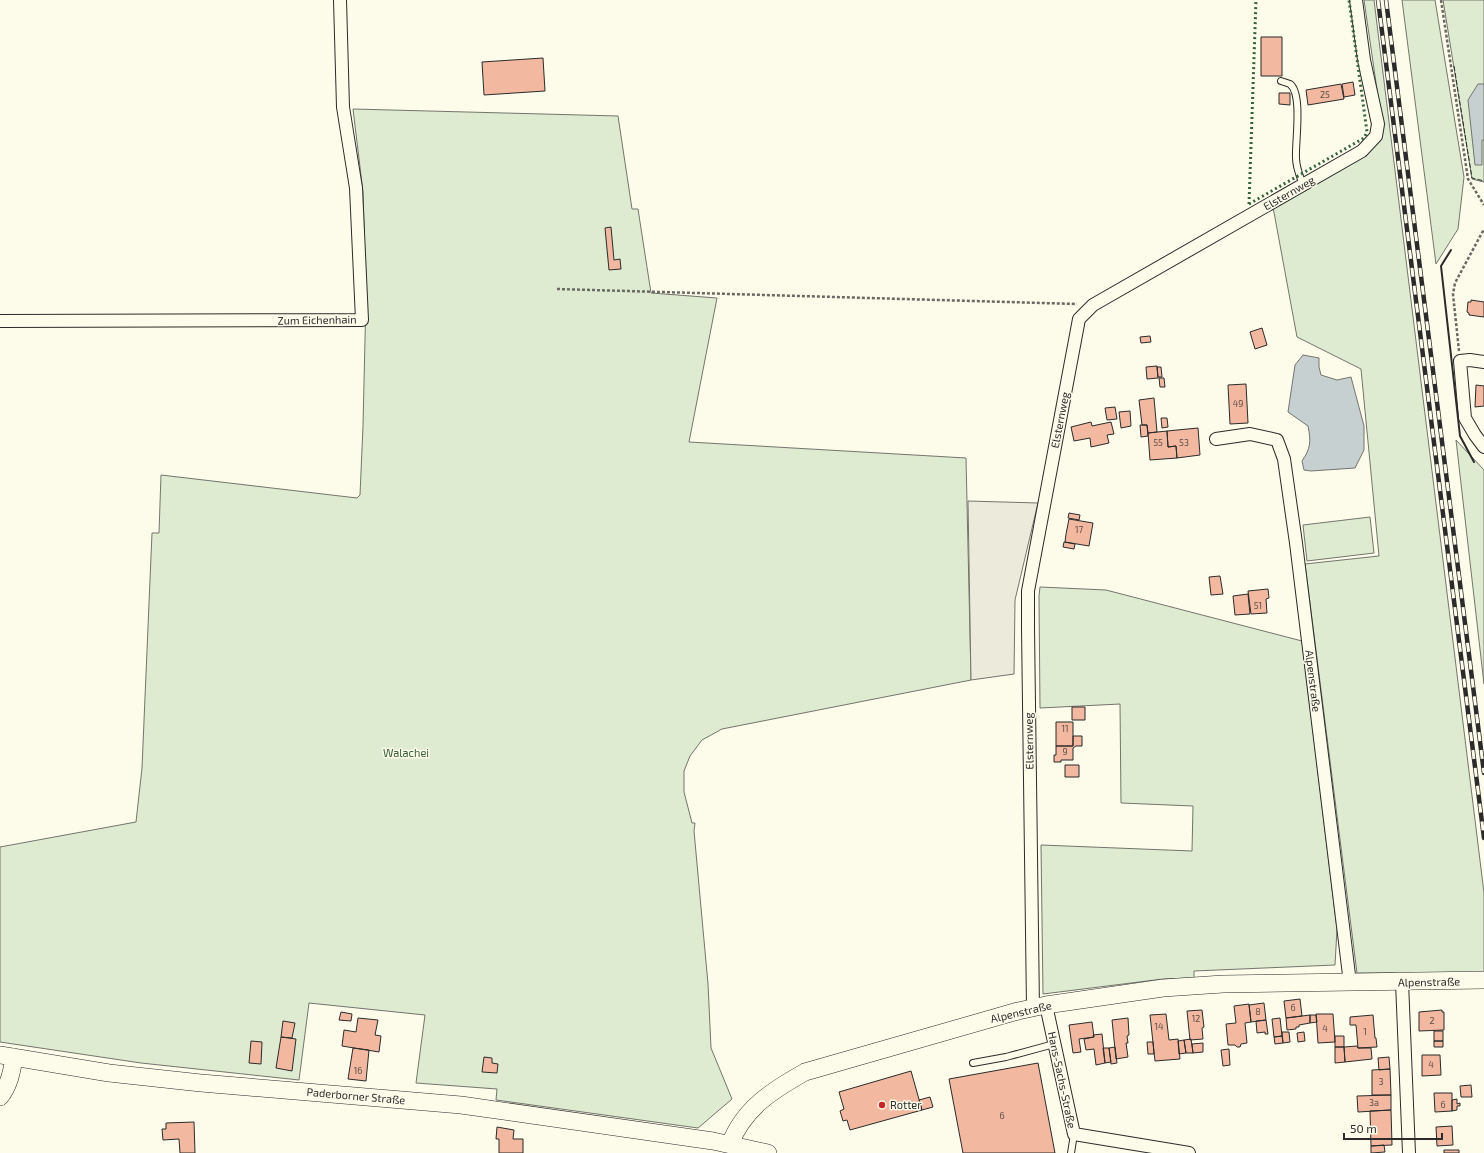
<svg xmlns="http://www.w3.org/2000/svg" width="1484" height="1153" viewBox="0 0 1484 1153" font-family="'Exo 2',sans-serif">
<rect width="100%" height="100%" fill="#fdfbea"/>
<path fill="#deebd1" stroke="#74746e" d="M1364 0H1374L1484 893V972L1410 975 1393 973H1357L1305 564 1379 556 1361 369 1297 337 1273 207 1366 154 1382 124Z
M1402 0H1435L1464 177 1458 229 1436 264Z
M1443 0H1484V182L1472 179Z
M353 109 618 116 632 209H638L651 293 717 298 689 442 966 458 971 680 722 729 702 740 690 756 684 771V792L692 823H695L694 831 708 984 711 1048 732 1099 698 1128 496 1100 497 1089 416 1083 425 1015 309 1003 299 1080 141 1063 0 1042V847L136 822 142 768 152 533H159L161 475 357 498 360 495 363 426 366 296 363 192Z
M1456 440 1484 470V684Z
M1370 517 1374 553 1307 561 1303 525Z
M1040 587 1106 590 1302 641 1337 929 1335 965 1194 971V978L1163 979 1043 994 1041 845 1192 851 1193 806 1121 803 1120 704 1040 708 1039 596Z"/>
<path fill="#eceadb" stroke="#74746e" d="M968 501 1038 503 1015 600 1014 674 971 680Z"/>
<path fill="#c7d0d0" stroke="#74746e" d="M1478 84H1484V140H1482V165H1475L1468 100Z
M1303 355 1319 358V367L1321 375 1337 380 1351 377 1364 426V450L1355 468 1311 471 1304 470 1302 461C1311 448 1311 441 1308 426L1288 412 1295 365Z"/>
<path fill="#f2b8a0" stroke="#2b2b2b" d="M1261 37H1282V76H1261Z
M543 58 545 91 484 95 482 62Z
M1353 82 1355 95 1344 97 1342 84Z
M1341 84 1344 99 1308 105 1306 90Z
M1279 93H1290V105L1279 104Z
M611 227 614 260 620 259 621 269 609 270 605 228Z
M1471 300 1484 302V317L1469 315V313L1467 312 1468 302H1471Z
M1262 328 1267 345 1255 349 1250 332Z
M1150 336 1151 342 1141 343 1140 337Z
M1157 366 1158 378 1147 379 1146 367Z
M1157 367H1161L1162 377H1158Z
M1159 378H1164L1165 387H1160Z
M1246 384 1248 423 1230 424 1228 385Z
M1476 385 1484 386V406L1475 407Z
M1154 398 1157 432 1148 433 1147 425H1142L1139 400Z
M1115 407 1117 419 1107 420 1105 408Z
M1130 411 1131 426 1121 428 1119 412Z
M1161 418H1167L1168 427 1162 428Z
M1091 422 1092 426 1111 422 1114 434 1107 435 1109 443 1091 447 1090 438 1074 441 1071 427Z
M1140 425H1147L1148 436 1141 437Z
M1198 428 1200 455 1177 458 1176 446 1168 447 1167 431Z
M1167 431 1168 447 1176 446 1177 458 1150 460 1148 433Z
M1069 513 1080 515 1079 520 1068 518Z
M1069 519 1093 523 1089 546 1065 542 1066 534Z
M1064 542 1075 544 1074 549 1063 547Z
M1220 576 1223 594 1211 595 1209 577Z
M1268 589 1269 598 1266 599 1267 613 1251 614 1248 591Z
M1248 594 1250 614 1235 615 1233 596Z
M1072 707H1085V720H1072Z
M1056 722H1073V746H1056Z
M1073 736H1082V746H1076L1073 748V760H1061V762H1054V755H1056V746H1073Z
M1065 765H1079V777H1065Z
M1300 999 1302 1016 1286 1018 1284 1001Z
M1264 1003 1266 1020 1251 1022 1249 1005Z
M1249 1004 1251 1022 1245 1023 1247 1043 1241 1044 1240 1047H1237L1235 1045H1228L1226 1024 1236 1023 1234 1006Z
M1202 1010 1204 1027 1202 1028 1203 1039 1190 1040 1187 1011Z
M1442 1010V1012H1444V1030L1419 1031V1012Z
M341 1012 352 1014 351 1021 339 1020Z
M1166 1014 1169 1040 1178 1039 1180 1059 1155 1061 1150 1015Z
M1316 1014H1333L1335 1042 1318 1043Z
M1310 1015V1023L1299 1025V1027H1296V1029L1287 1030 1286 1018Z
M1310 1015H1316L1317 1022 1310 1023Z
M1373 1015 1375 1038H1376L1377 1047 1358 1048 1356 1025H1350V1017Z
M358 1018 378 1020 375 1035 381 1036 379 1052 342 1046 344 1030 356 1032Z
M1128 1018 1129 1035 1127 1036 1128 1043H1126L1128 1057 1116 1059 1112 1020Z
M1280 1018 1282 1036 1274 1037 1272 1019Z
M1266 1020 1268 1034H1265V1032L1257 1033 1256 1021Z
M283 1021 295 1023 292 1038 281 1037Z
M1092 1022 1094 1037 1079 1039 1081 1052 1073 1053 1069 1025Z
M1434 1031H1443V1041H1434Z
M1282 1032H1289L1290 1042 1283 1043Z
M1304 1032 1305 1041 1298 1042 1297 1033Z
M1102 1034 1105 1063 1096 1065 1094 1049 1086 1050 1084 1039 1094 1037 1093 1035Z
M1282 1036 1283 1043 1275 1044 1274 1037Z
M1335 1036H1344V1047H1335Z
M281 1037 296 1039 292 1071 276 1068Z
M1191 1039 1193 1053H1186L1184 1040Z
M1184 1040 1186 1053 1179 1054 1178 1041Z
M251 1041 262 1042 261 1064 249 1063Z
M1434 1041H1443V1047H1434Z
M1147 1042H1153L1154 1054H1148Z
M1203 1043V1052L1193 1053 1192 1044Z
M1357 1046 1358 1048H1371L1372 1059 1345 1062 1344 1047Z
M1115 1047 1117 1063 1111 1064 1109 1048Z
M1335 1047H1344L1345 1062 1335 1063Z
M353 1048 369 1050 366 1081 348 1079Z
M1103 1048H1109L1111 1062 1105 1063Z
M1229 1049 1230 1065 1223 1066 1221 1050Z
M1422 1055H1440L1441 1075 1422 1076Z
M484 1057 492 1058V1063L498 1064 497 1073 482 1072Z
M1389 1057 1390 1069 1379 1070 1378 1058Z
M1038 1063 1055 1153H963L949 1079Z
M1390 1069 1391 1095H1372V1070Z
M911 1071 922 1110 850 1130 847 1120 843 1121 840 1111 844 1109 839 1092Z
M1471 1085 1472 1097H1461L1460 1086Z
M1434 1093H1452V1111L1435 1112Z
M1391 1095V1110L1358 1112 1357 1096Z
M930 1097 933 1107 922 1110 919 1100Z
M1457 1099V1104L1460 1103V1106H1457V1110L1452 1111V1100Z
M1391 1110 1392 1145 1371 1146 1370 1111Z
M194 1122 195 1153H180L179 1139 163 1140 162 1129H166V1123Z
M1452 1126 1453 1145 1437 1146 1436 1127Z
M497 1127 514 1130 513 1139H523V1153H499V1139H496Z
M1384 1145 1385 1152 1371 1153V1146Z
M1444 1150H1459V1153H1444Z"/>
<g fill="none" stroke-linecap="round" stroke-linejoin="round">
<defs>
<path id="lane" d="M1281 81C1284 82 1287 83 1290 84 1303 94 1295 143 1296 158 1296 168 1300 176 1303 185
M973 1063 1006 1057 1054 1044
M1071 1153 1074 1134"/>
<path id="street" d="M0 321 362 320 356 188 343 107 340 0
M1484 362 1470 360 1460 361 1465 418 1475 435 1484 447
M1216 439 1250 434 1277 440 1284 459 1296 543 1350 983
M1402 982 1409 1153
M1046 1005 1074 1134 1189 1153
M1033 1008 1028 628V591L1079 319 1093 305 1362 151 1376 136 1378 124 1364 60 1356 0"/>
<path id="secondary" d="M0 1055 109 1073 201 1083 461 1105 713 1141 768 1153
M0 1097C9 1086 12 1072 14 1057
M730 1144C744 1108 773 1090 805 1072L1018 1011 1046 1005 1163 988 1223 984 1484 980"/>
</defs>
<use href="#lane" stroke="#2b2b2b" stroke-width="8"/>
<use href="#street" stroke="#2b2b2b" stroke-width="14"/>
<use href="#secondary" stroke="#2b2b2b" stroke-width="18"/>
<path stroke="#6a6964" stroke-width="2.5" stroke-dasharray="3 2" stroke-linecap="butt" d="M1441 0 1468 179 1484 205
M557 289 1077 304
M1459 351 1453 294 1455 283 1484 229"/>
<use href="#lane" stroke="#fdfbea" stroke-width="6"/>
<use href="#street" stroke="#fdfbea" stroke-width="12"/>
<use href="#secondary" stroke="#fdfbea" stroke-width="17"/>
<defs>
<path id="rail" d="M1378 0 1484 838
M1386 0 1484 773"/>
</defs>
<use href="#rail" stroke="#2b2b2b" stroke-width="4.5"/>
<use href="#rail" stroke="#fdfbea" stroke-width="3" stroke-dasharray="9" stroke-linecap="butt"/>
<path stroke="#34623c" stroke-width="3" stroke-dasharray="2 3" stroke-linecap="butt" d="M1249 204 1364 138 1367 132 1349 0
M1249 204 1256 0"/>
<path stroke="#2b2b2b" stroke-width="1" stroke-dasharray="5 2" stroke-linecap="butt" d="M1454 66 1472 178 1484 181"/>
<path stroke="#2b2b2b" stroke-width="2" d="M1451 250 1441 266 1460 436 1474 462"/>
</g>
<circle fill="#c62828" stroke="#fdfbea" stroke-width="1.5" cx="882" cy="1105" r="4"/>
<g text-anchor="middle" stroke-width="3" stroke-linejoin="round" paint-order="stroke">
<g font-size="9" fill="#5d4e48">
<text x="1325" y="98">25</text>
<text x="1238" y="407">49</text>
<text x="1158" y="446">55</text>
<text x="1184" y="446">53</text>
<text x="1079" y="533">17</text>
<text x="1258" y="609">51</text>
<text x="1065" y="732">11</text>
<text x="1065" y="755">9</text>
<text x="1293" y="1011">6</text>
<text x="1258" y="1015">8</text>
<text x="1196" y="1022">12</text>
<text x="1432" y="1024">2</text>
<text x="1159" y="1030">14</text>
<text x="1325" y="1032">4</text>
<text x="1365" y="1035">1</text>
<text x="1431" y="1068">4</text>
<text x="358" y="1074">16</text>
<text x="1381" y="1085">3</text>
<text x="1374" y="1106">3a</text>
<text x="1443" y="1108">6</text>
<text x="1002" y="1119">6</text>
</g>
<g font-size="11" fill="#2b2b2b" stroke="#fdfbea">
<text transform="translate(1289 193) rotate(-30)" y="4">Elsternweg</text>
<text transform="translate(317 320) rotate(-1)" y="4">Zum Eichenhain</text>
<text transform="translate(1060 420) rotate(-79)" y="4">Elsternweg</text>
<text transform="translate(1313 681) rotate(83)" y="4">Alpenstraße</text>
<text transform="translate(1029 741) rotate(-91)" y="4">Elsternweg</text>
<text transform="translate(1429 982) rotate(-1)" y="4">Alpenstraße</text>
<text transform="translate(1021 1012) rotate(-13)" y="4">Alpenstraße</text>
<text transform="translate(1062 1080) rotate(78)" y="4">Hans-Sachs-Straße</text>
<text transform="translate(356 1096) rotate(5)" y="4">Paderborner Straße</text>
</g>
<g font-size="11" fill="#34623c" stroke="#fdfbea">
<text x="406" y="757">Walachei</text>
</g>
<g font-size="11" fill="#2b2b2b" stroke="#fdfbea" text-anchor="start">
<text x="890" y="1109">Rotter</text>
</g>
</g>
<path d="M1344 1133v6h98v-6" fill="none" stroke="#2b2b2b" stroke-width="2"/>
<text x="1350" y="1133" font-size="12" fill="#2b2b2b" stroke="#fdfbea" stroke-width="3" paint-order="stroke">50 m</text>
</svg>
